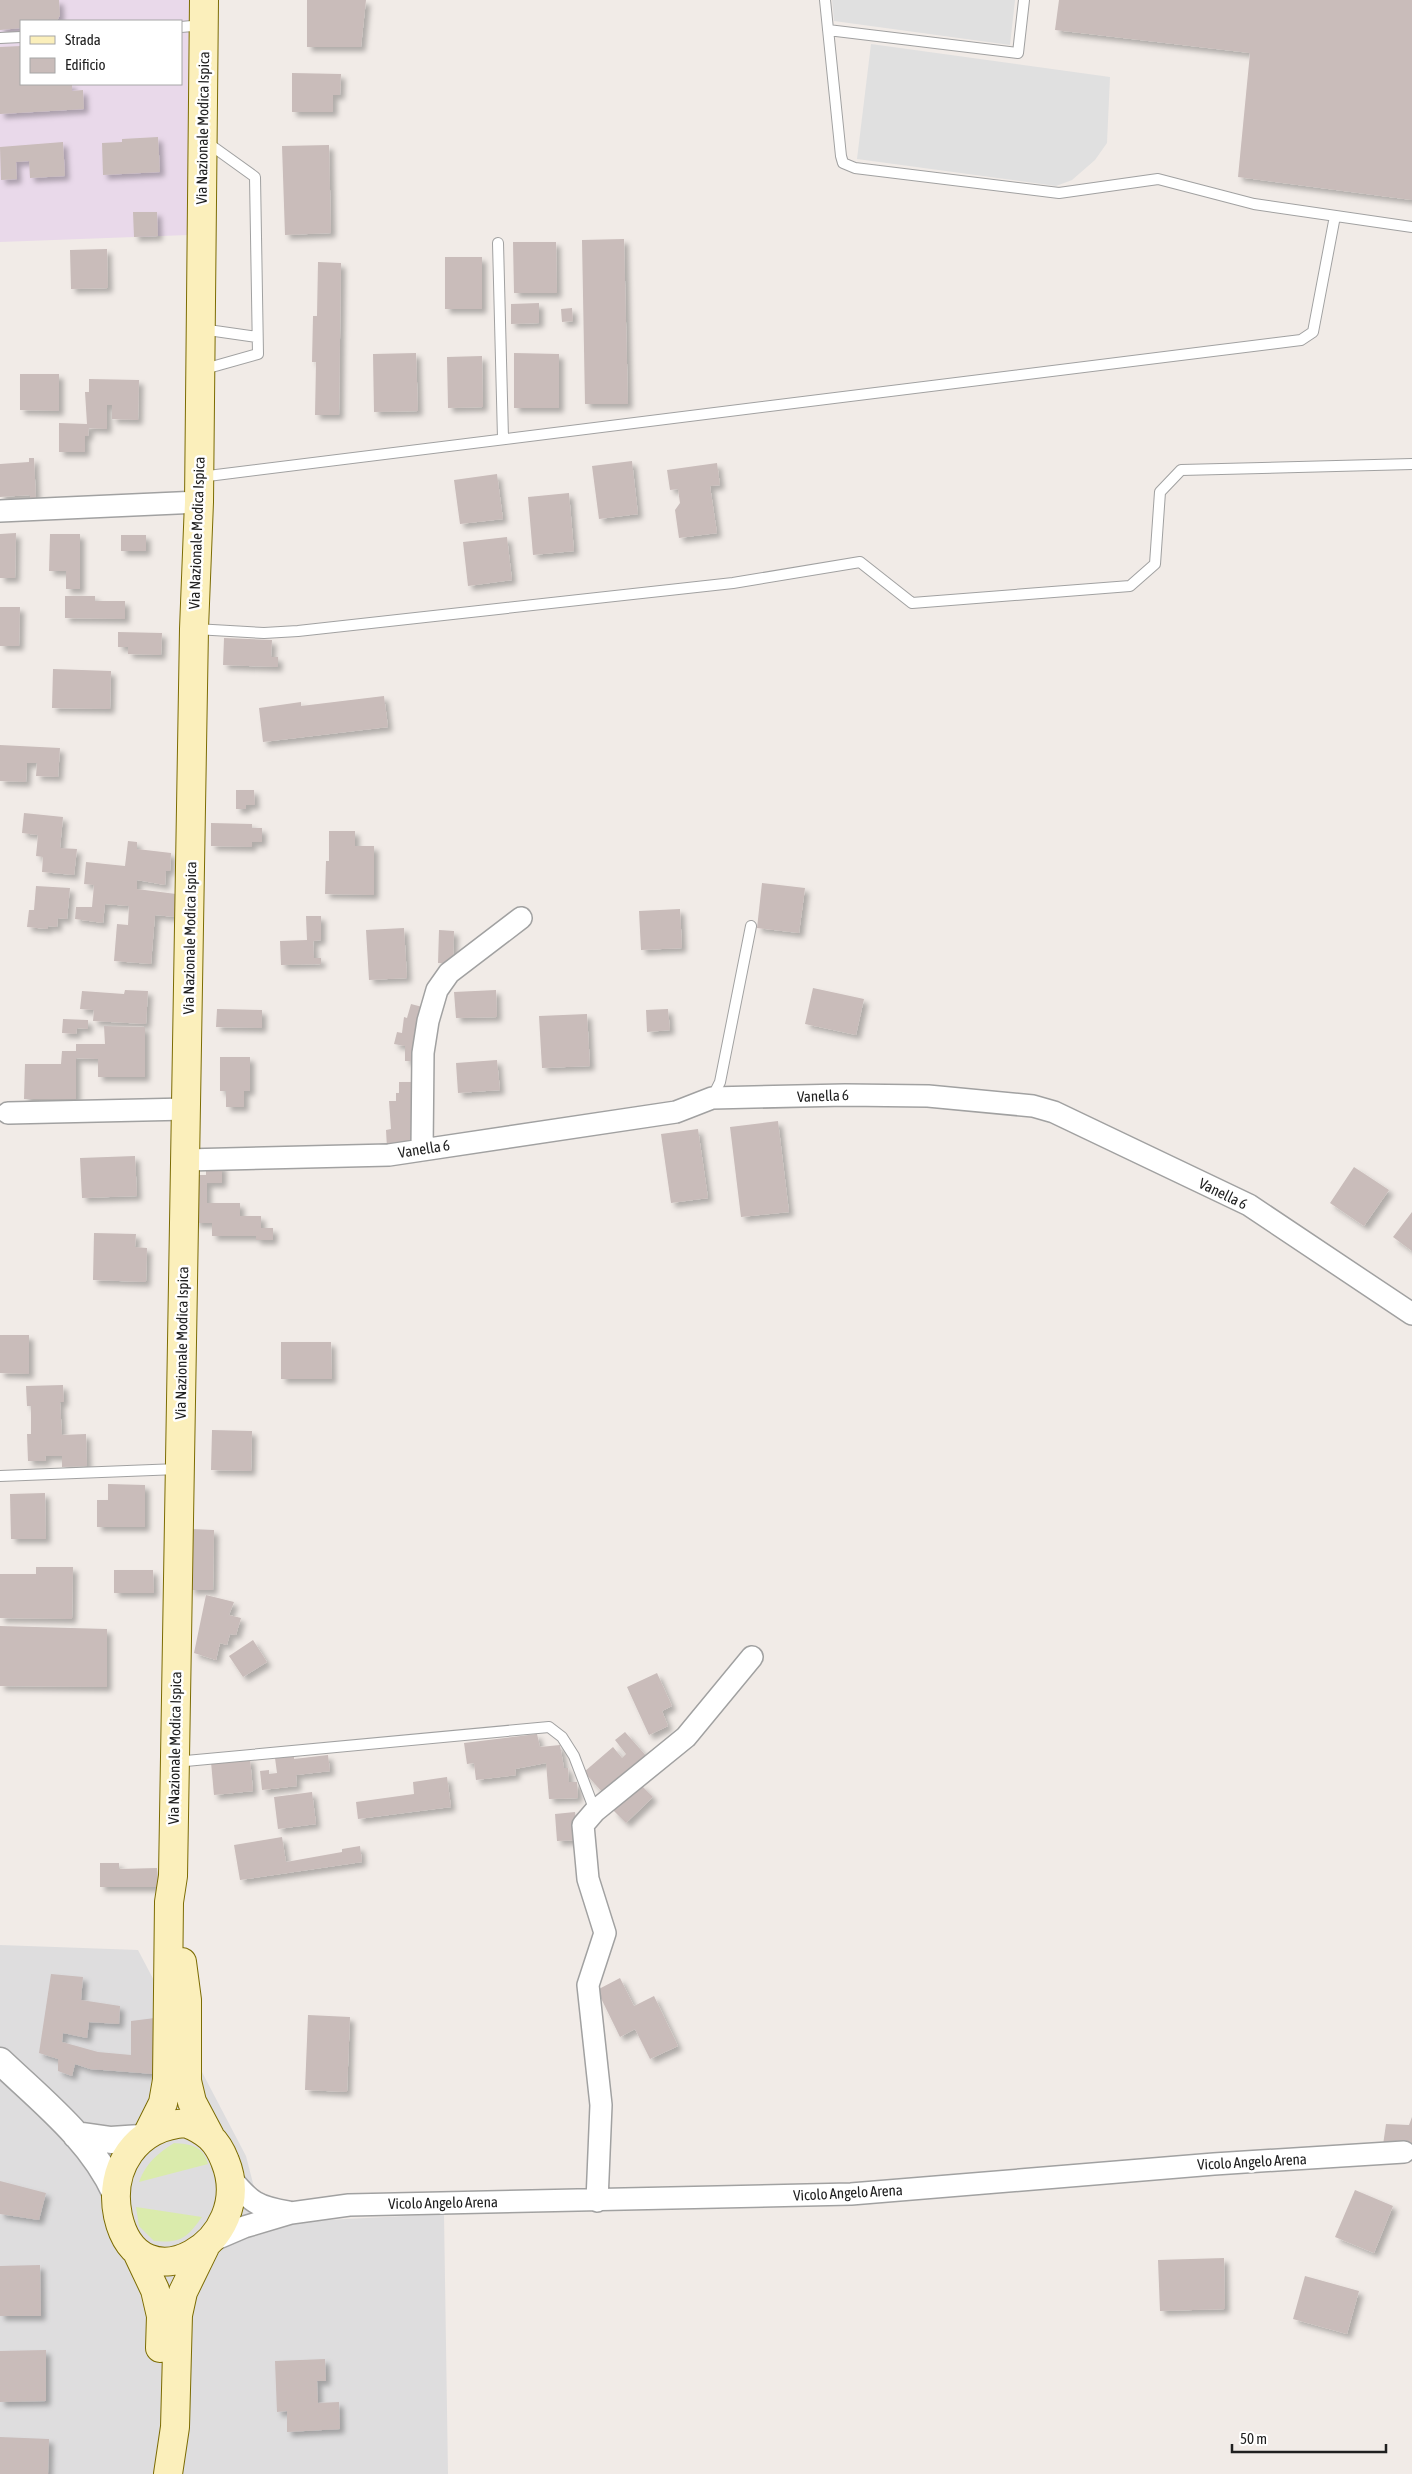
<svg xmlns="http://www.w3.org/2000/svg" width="1412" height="2474" viewBox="0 0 1412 2474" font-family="'Asap Condensed',sans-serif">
<defs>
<filter id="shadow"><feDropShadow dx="4.5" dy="4.5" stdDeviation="2.5" flood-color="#0004"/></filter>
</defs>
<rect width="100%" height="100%" fill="#f1ebe7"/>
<path fill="#deddde" d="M0 1945 138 1950 246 2156 255 2191 308 2221 444 2214 448 2474H0Z"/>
<path fill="#e9d9ea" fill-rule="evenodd" d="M0 0H189L188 235 0 242ZM21 21H181V84H21Z"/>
<path fill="#daebac" d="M174 2143C191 2144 203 2146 208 2164L139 2182C146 2163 157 2154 174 2143Z
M136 2207 202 2217C186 2239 181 2243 154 2241L139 2226Z"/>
<path fill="#e0e0e0" d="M832 0H1015L1010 45 834 21Z
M871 44 1110 77 1107 143 1095 160 1072 180 1056 186 857 159Z"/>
<path fill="#c9bcba" filter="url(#shadow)" d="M0 0H59L60 15 57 21H21V28L0 30Z
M307 0H366L361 47H307Z
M1059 0H1412V200L1238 177 1250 53 1055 30Z
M21 46V84H72V91L83 90 84 109 0 114V47Z
M292 73 341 74 340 95H333V112H292Z
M158 137 160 172 103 175 102 143 122 142V139Z
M63 142 65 176 30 178 29 161 16 162 17 179 1 180 0 147Z
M329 145 331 233 285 235 282 146Z
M133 212H157L158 236 134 237Z
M624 239 628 404H585L582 240Z
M513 242H556L557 293H514Z
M107 249 108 288 71 289 70 250Z
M445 257H482V309H445Z
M318 262 341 263 339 415H315L316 362H312L313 316H317Z
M539 303V323L511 324V304Z
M572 308 573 321 562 322 561 309Z
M416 353 418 411 374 412 373 354Z
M514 353 559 354V408H514Z
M482 356 483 407 448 408 447 357Z
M20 374H59V411L20 410Z
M89 379 139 380 138 420 112 419V405H107V429L89 428 88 436H85V452H59V423L87 424 85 392H89Z
M29 458H34L36 500 30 501V495L0 497V464L29 462Z
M632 461 638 514 599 519 592 466Z
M717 463 720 485 710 486 717 533 679 538 675 510 680 503 678 489 670 490 667 470Z
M497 474 503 519 460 524 454 480Z
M569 493 574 551 533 555 528 497Z
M16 533 15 578H0V534Z
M50 534H80V589H66V571H49Z
M121 535H146V551H121Z
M507 537 512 580 468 586 463 542Z
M65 596H95V601H125V619L65 618Z
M0 607H20L19 646H0Z
M118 632 162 633 161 655 128 654V647H118Z
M224 638 272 640 271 657H278V667L223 665Z
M53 669 111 671 110 709 52 708Z
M384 696 388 727 263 742 259 708 301 702V706Z
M0 745 60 748 58 777 36 776 37 763H27L26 782 0 781Z
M236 790H254L255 805H246V809H236Z
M24 813 63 817 60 848 77 849 74 875 42 872 43 857 36 856 38 835 22 833Z
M211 823 252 824V828H262V842H252V847L211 846Z
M329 831H355V846H374V895L325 894 326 861H329Z
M128 841 137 842V849L171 853 170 871H166L165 885 137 880V889L176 894V917L155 915 151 964 114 961 117 924 128 925 129 906 105 904 103 923 75 919 76 907H92L94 885 84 884 86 862 125 866Z
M762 883 805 888 799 933 757 928Z
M36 886 70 888 67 919 58 918 57 927 48 926V929L27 927 29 910H34Z
M680 909 682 948 641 950 639 911Z
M306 916H321V940L313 941 314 958H321V964L281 965 280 941 307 940Z
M404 928 407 978 369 980 366 930Z
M439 930 454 931 453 963H438Z
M813 988 864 999 856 1035 805 1024Z
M125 990 148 991 146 1024 93 1021 94 1010 80 1009 82 991 124 994Z
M496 990 497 1017 456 1018 454 992Z
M411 1004 426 1008 418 1061H405V1046L394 1044 397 1032 402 1033 404 1017 407 1018Z
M217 1009 262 1010V1028L216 1027Z
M668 1009 670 1030 647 1032 646 1010Z
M587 1014 590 1066 542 1068 539 1016Z
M63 1019 88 1020V1029L77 1028 76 1034 62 1033Z
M104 1026 145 1027V1077H98V1059L76 1058V1099H24L25 1064H61L62 1051H76V1044H105Z
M220 1057H250V1091H244V1107H226V1091H220Z
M497 1060 500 1090 458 1093 456 1063Z
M399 1082H416L414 1145 387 1148 386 1130 391 1129 389 1101H396V1093H399Z
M778 1121 789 1212 741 1217 730 1127Z
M698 1129 708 1198 671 1203 661 1134Z
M135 1156 137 1196 82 1198 80 1158Z
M222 1164V1183H207V1203H240V1216H261V1228H273V1240H256V1236H212V1223H195V1175H206V1167Z
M1354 1167 1389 1190 1364 1226 1330 1203Z
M1412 1212V1251L1393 1237Z
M94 1233 136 1234 135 1247 147 1248 146 1282 93 1280Z
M0 1335H29V1374L0 1373Z
M281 1342H331L332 1379H281Z
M63 1385 64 1402H60L62 1435 86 1434 87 1466 62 1467V1456H45L46 1461H28L27 1434H31V1406H27L26 1386Z
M212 1430 252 1431 251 1471 211 1470Z
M108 1484 145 1485V1527H97V1500H108Z
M45 1493 46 1539H11L10 1494Z
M191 1529 214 1530 213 1590H190Z
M36 1567H73L72 1619 0 1618V1574H36Z
M114 1570H153L154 1593H114Z
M206 1595 234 1602 229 1615 241 1618 236 1635 230 1634 227 1645 220 1643 216 1660 194 1653Z
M0 1626 107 1629V1687L0 1686Z
M253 1640 267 1662 243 1677 229 1656Z
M657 1673 672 1706 662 1711 668 1726 649 1735 627 1687Z
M625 1732 648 1758 605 1795 584 1772 613 1747 622 1758 626 1754 615 1740Z
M537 1734 540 1747 560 1745 564 1768H568L569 1782H577L578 1798 549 1799 546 1763 515 1769 516 1775 476 1780 474 1763 467 1764 464 1743Z
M328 1755 330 1771 296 1775 297 1786 262 1790 260 1771 269 1770V1774L277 1773 275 1758 294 1756V1759Z
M250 1758 253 1791 214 1795 211 1762Z
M447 1777 451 1807 358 1819 356 1802 414 1794 413 1782Z
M640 1784 653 1797 626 1823 613 1810Z
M312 1792 316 1824 278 1829 274 1797Z
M575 1812 578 1840 557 1841 555 1814Z
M282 1837 286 1862 342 1852V1849L360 1846 362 1862 240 1880 234 1845Z
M100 1863H119V1869L157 1868 158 1887H100Z
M51 1974 83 1977 81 2000 120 2006 119 2024 89 2022 87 2038 63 2033 62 2042 98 2052 131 2055V2021L155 2018 154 2074 90 2069 75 2064 72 2076 58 2071V2059L39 2053Z
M620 1978 634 2006 654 1996 678 2046 650 2059 635 2029 620 2037 597 1990Z
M308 2015 350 2017 347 2092 305 2090Z
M1412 2117V2144L1383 2145 1386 2124 1409 2125Z
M0 2181 46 2193 39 2220 0 2214Z
M1355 2190 1393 2206 1374 2253 1335 2237Z
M1224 2258 1225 2309 1160 2311 1158 2260Z
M40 2265 41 2316H0V2266Z
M1305 2276 1359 2291 1347 2334 1293 2319Z
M46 2350V2401L0 2402V2351Z
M325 2359 326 2381H317L318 2403 339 2402 340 2429 287 2432V2411L277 2412 275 2361Z
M0 2437 49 2439 48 2474H0Z"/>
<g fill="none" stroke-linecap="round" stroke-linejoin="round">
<defs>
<path id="service" d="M825 0 841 156 843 163 855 168 1059 193 1158 179 1254 204 1412 227
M181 27 203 25
M828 30 1018 53 1024 0
M0 38 21 37
M498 243 503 438
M201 329 257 337
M201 370 258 354 255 177 205 141
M200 477 1301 340 1313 332 1335 216
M195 629 264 633 298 631 733 583 860 562 912 603 1130 586 1155 564 1160 492 1181 470 1412 464
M712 1098 720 1082 751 926
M0 1476 178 1469
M175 1762 549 1727 562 1737 574 1756 595 1811"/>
<path id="minor" d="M0 511 199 502
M8 1113 187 1109
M422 1150 423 1053 428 1021 437 990 449 973 521 918
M186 1160 389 1155 676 1112 712 1098 845 1095 928 1096 1033 1106 1054 1112 1249 1205 1412 1314
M230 2177C250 2202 257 2207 289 2212
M597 2201 601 2105 588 1985 605 1933 588 1879 583 1825 595 1811 686 1737 752 1657
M209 2242 244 2227 291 2213 349 2205 851 2194 1214 2164 1404 2152"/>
<path id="tertiary" d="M0 2061C42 2101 92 2140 116 2194
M76 2135 111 2140 141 2138"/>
<path id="secondary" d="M182 1962 187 2000V2081L192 2102 210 2136
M186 2123C206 2131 217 2140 225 2161 258 2242 139 2310 118 2216 108 2168 136 2126 186 2123Z
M148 2133 163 2103 167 2080 169 1902 173 1876 194 629 199 502 204 0
M137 2252 155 2290 161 2316 160 2348
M168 2474 175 2427 178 2315 183 2292 205 2247"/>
</defs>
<use href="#service" stroke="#a1a1a1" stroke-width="12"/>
<use href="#minor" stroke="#a1a1a1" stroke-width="24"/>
<use href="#tertiary" stroke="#a1a1a1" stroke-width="29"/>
<use href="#secondary" stroke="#7c6c03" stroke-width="30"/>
<use href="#service" stroke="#fff" stroke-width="10"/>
<use href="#minor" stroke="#fff" stroke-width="21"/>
<use href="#tertiary" stroke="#fff" stroke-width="26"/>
<use href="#secondary" stroke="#fbefbb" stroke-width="28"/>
</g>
<g text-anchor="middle" stroke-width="5" stroke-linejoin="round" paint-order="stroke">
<g font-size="15" fill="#202020" stroke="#fff">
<text transform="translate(203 128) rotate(-89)" y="5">Via Nazionale Modica Ispica</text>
<text transform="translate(197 533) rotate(-88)" y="5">Via Nazionale Modica Ispica</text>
<text transform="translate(190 938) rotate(-89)" y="5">Via Nazionale Modica Ispica</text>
<text transform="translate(823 1096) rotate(-2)" y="5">Vanella 6</text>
<text transform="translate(424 1149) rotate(-9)" y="5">Vanella 6</text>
<text transform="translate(1223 1194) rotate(26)" y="5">Vanella 6</text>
<text transform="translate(182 1343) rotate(-89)" y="5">Via Nazionale Modica Ispica</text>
<text transform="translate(175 1748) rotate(-89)" y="5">Via Nazionale Modica Ispica</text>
<text transform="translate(1252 2162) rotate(-3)" y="5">Vicolo Angelo Arena</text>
<text transform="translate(848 2193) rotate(-3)" y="5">Vicolo Angelo Arena</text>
<text transform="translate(443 2203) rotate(-1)" y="5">Vicolo Angelo Arena</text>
</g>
</g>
<rect x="20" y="20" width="162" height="65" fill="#ffffff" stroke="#a6a6a6"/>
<rect x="30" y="36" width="25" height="8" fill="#fbefbb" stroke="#a6a6a6"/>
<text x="65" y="45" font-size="15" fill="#202020">Strada</text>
<rect x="30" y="58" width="25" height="15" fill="#c9bcba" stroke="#a6a6a6"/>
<text x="65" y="70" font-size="15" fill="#202020">Edificio</text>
<path d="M1232 2444v8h154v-8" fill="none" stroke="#202020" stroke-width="2.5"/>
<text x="1240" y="2444" font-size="15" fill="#202020" stroke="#ffffff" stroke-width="4" paint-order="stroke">50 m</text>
</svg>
